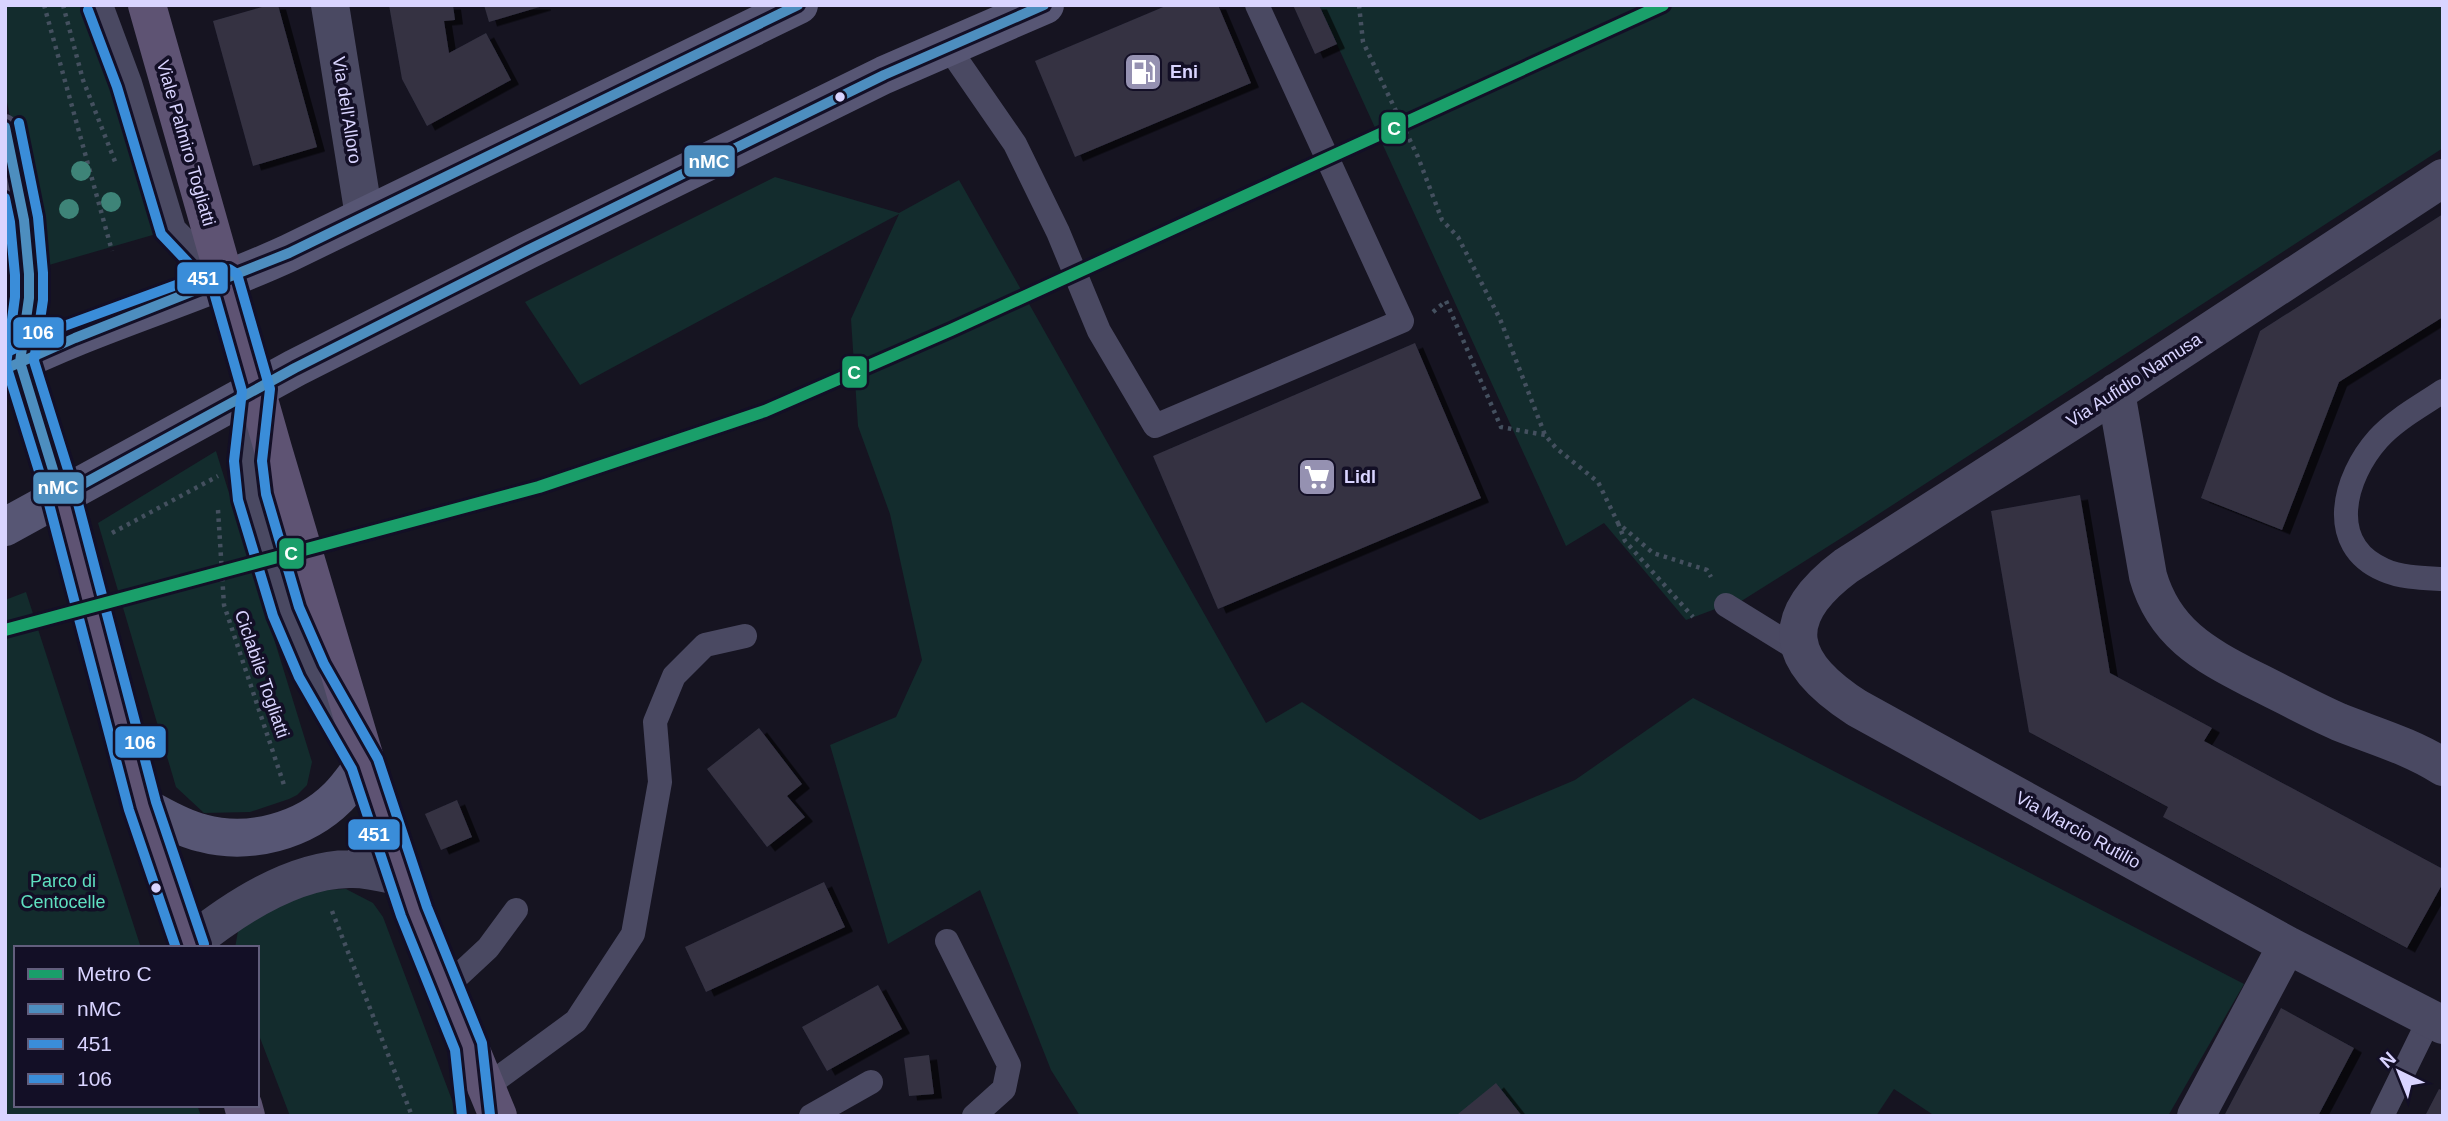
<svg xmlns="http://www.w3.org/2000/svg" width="2448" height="1121" viewBox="0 0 2448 1121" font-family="Helvetica,sans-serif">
<defs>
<filter id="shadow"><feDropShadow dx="8" dy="4.5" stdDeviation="0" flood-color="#0009"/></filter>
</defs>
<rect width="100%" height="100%" fill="#161421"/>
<path fill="#132c2d" d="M5 5H86L116 83 163 232 42 267 5 93Z
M1319 5H2443V148L1854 530 1735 605H1726L1686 620 1604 523 1566 546Z
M775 177 899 213 959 180 1266 723 1302 702 1480 820 1575 780 1693 698 2244 984 2168 1116H1935L1894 1089 1876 1116H1080L1051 1070 980 890 888 944 830 745 896 717 922 660 890 514 858 426 851 319 899 214 580 385 525 302Z
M216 451 312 762 307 785 297 795 289 799 250 812 204 813 176 787 98 523Z
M26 592 141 948H16V1105H197L201 1116H5V600Z
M346 889 373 903 383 917 458 1116H290L257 1030V948H235L238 931 265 907 323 890Z"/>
<path fill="#343243" filter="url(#shadow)" d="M269 5H278L317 147 253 166 213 21Z
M389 5H453L455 20 444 21 449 53 486 33 511 80 427 126 402 79Z
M484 5H543V6L489 22Z
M1168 5H1218L1251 83 1075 157 1035 61Z
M1293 5H1319L1337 44 1315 54Z
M2443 214V317L2339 382 2282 530 2201 498 2260 331Z
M1415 343 1481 498 1218 609 1153 456Z
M2080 495 2110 673 2212 728 2204 741 2443 869V883L2407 948 2163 817 2168 807 2029 732 1991 511Z
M759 728 802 784 787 796 805 817 767 847 707 769Z
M457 800 472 837 441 850 425 814Z
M824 882 845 927 706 992 685 947Z
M878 985 902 1029 827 1071 802 1027Z
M2281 1008 2354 1048 2318 1116H2224Z
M929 1055 934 1094 909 1096 904 1058Z
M1496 1083 1522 1116H1460L1458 1114Z
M2439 1089 2443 1091V1116H2425Z"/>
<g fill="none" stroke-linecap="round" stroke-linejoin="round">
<path stroke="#44505f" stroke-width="4.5" stroke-dasharray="3.5 5" stroke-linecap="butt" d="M44 5 112 251
M63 5 83 80 116 164
M1359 5 1363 42 1418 157 1442 220 1458 237 1500 319 1545 435 1556 448 1598 482 1618 523 1653 553 1707 570 1711 577
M1446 301 1501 427 1545 435
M1433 312 1446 301
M218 510 224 605 284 785
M1618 523 1625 541 1693 617
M112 533 218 476
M332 911 412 1116"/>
<path stroke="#4a4962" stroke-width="24" d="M101 5 130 83 174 229 220 276
M948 47 1015 144 1058 232 1099 331 1155 426 1402 321 1257 5
M5 126C14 176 28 226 29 277 30 300 25 324 22 347
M2443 391C2421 406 2396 419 2378 439 2344 477 2325 545 2384 570 2402 578 2423 578 2443 579
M254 404 248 461 252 497 293 631 311 670 344 727
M1726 605 1799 650
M947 941 1009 1065 1004 1089 974 1116
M445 988 488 948 516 910
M486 1087 576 1021 633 934 660 782 655 722 674 676 705 645 745 636
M811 1116 871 1082
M2382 1116 2430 1018"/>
<path stroke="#4a4962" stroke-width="38" d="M330 5 364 216
M2443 178 2128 385 1846 566C1775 619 1787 663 1857 708L2287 945 2443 1025
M2116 392 2148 576C2164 632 2203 654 2252 679 2281 693 2309 709 2339 722 2374 736 2410 746 2443 767
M190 944C232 910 292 870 349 869 367 868 384 873 402 877
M2196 1116 2287 945"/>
<path stroke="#575674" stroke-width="38" d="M5 369C97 323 196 296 289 253L799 5
M5 527 295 368 528 250 884 75 1045 5
M143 806C162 816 181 828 202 833 249 846 304 831 338 797 348 787 356 775 365 763"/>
<path stroke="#5e5373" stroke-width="38" d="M147 5 273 449 388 836 428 946 498 1116
M5 308 61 496 143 806 191 948
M243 1105 246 1116"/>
<defs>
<path id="bus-1" d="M5 127 24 220 29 274V298L20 362 61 496 295 368 528 250 884 75 1044 5
M5 369 75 338 289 253 798 5"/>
<path id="bus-2" d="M88 10 117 87 161 234 213 289 242 391 234 461 238 500 273 616 299 677 352 769 401 916 455 1050 462 1116
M5 198 10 222 15 275V297L6 365 48 500 129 810 176 948"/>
<path id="bus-3" d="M19 123 38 217 43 273V300L34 361 75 492 156 802 204 944
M5 353 67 325 220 269H229L237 274 270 389 262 461 266 494 299 607 324 664 378 759 427 907 482 1043 490 1115"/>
</defs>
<use href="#bus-1" stroke="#130f26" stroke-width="16"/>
<use href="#bus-2" stroke="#130f26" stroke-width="16"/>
<use href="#bus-3" stroke="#130f26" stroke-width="16"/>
<use href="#bus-1" stroke="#4d8ebf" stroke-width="10"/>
<use href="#bus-2" stroke="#3a8dd9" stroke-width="10"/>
<use href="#bus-3" stroke="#3a8dd9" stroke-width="10"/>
<defs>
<path id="metro-1" d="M5 630 539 487 765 411 951 330 1663 5"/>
</defs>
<use href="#metro-1" stroke="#130f26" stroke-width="18"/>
<use href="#metro-1" stroke="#1a9f6a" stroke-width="12"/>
</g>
<g fill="#3e8478">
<circle cx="81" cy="171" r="10"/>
<circle cx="111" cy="202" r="10"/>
<circle cx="69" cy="209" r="10"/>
</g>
<defs>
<symbol id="fuel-square" viewBox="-11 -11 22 22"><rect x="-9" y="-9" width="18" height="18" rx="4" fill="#9591b1" stroke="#130f26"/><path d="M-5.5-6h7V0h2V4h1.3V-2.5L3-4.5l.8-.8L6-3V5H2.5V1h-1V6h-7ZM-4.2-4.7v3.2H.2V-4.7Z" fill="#fff"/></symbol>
<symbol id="supermarket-square" viewBox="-11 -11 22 22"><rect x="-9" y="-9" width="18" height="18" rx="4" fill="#9591b1" stroke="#130f26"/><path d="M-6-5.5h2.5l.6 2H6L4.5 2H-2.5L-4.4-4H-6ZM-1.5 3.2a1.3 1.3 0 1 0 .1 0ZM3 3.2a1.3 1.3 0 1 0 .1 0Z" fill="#fff"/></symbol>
</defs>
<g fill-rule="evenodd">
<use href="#fuel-square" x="1121" y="50" width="44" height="44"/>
<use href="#supermarket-square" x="1295" y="455" width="44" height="44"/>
</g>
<g fill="#d9d4ff" stroke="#130f26" stroke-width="2.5">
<circle cx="840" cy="97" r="6"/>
<circle cx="156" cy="888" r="6"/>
</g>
<g text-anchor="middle" stroke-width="7" stroke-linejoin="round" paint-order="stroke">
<g font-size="18" font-weight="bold" fill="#d9d4ff" stroke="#130f26" text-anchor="start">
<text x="1170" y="78">Eni</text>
<text x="1344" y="483">Lidl</text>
</g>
<g font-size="18" fill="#d9d4ff" stroke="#130f26">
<text transform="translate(347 110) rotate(81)" y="6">Via dell'Alloro</text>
<text transform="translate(186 143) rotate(74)" y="6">Viale Palmiro Togliatti</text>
<text transform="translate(2134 380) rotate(-33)" y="6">Via Aufidio Namusa</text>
<text transform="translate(262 674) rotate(71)" y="6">Ciclabile Togliatti</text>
<text transform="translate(2078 830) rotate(29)" y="6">Via Marcio Rutilio</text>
</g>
<g font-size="18" fill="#5fe0c0" stroke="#130f26">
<text x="63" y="887">Parco di<tspan x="63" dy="21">Centocelle</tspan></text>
</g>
</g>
<g stroke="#130f26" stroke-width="2.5">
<rect x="1380" y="111" width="27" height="34" rx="7" fill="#1a9f6a"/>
<rect x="683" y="144" width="53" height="34" rx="7" fill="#4d8ebf"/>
<rect x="176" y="261" width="53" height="34" rx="7" fill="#3a8dd9"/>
<rect x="12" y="316" width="53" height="33" rx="7" fill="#3a8dd9"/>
<rect x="841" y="355" width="27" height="34" rx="7" fill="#1a9f6a"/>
<rect x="32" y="471" width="53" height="34" rx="7" fill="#4d8ebf"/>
<rect x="278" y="537" width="27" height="33" rx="7" fill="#1a9f6a"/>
<rect x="114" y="725" width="53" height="34" rx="7" fill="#3a8dd9"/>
<rect x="347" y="818" width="54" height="33" rx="7" fill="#3a8dd9"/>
</g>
<g font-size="19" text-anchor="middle" font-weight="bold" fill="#fff">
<text x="1394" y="135">C</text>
<text x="709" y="168">nMC</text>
<text x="203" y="285">451</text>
<text x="38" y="339">106</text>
<text x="854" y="379">C</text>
<text x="58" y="494">nMC</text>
<text x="291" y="560">C</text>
<text x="140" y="749">106</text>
<text x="374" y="841">451</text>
</g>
<rect width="2448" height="1121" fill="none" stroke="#d9d4ff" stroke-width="14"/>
<rect x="14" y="946" width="245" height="161" fill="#130f26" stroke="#625e7d" stroke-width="2"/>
<rect x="28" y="969" width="35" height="10" fill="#1a9f6a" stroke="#625e7d" stroke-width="2"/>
<text x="77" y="981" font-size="21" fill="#d9d4ff">Metro C</text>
<rect x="28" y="1004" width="35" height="10" fill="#4d8ebf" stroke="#625e7d" stroke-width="2"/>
<text x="77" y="1016" font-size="21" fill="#d9d4ff">nMC</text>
<rect x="28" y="1039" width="35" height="10" fill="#3a8dd9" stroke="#625e7d" stroke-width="2"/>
<text x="77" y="1051" font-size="21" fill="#d9d4ff">451</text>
<rect x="28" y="1074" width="35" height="10" fill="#3a8dd9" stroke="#625e7d" stroke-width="2"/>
<text x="77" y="1086" font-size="21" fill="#d9d4ff">106</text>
<g transform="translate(2399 1072) rotate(317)" stroke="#130f26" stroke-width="5" paint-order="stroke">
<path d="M0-5L12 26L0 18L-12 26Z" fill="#d9d4ff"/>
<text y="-10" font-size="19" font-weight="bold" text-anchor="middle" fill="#d9d4ff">N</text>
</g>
</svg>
